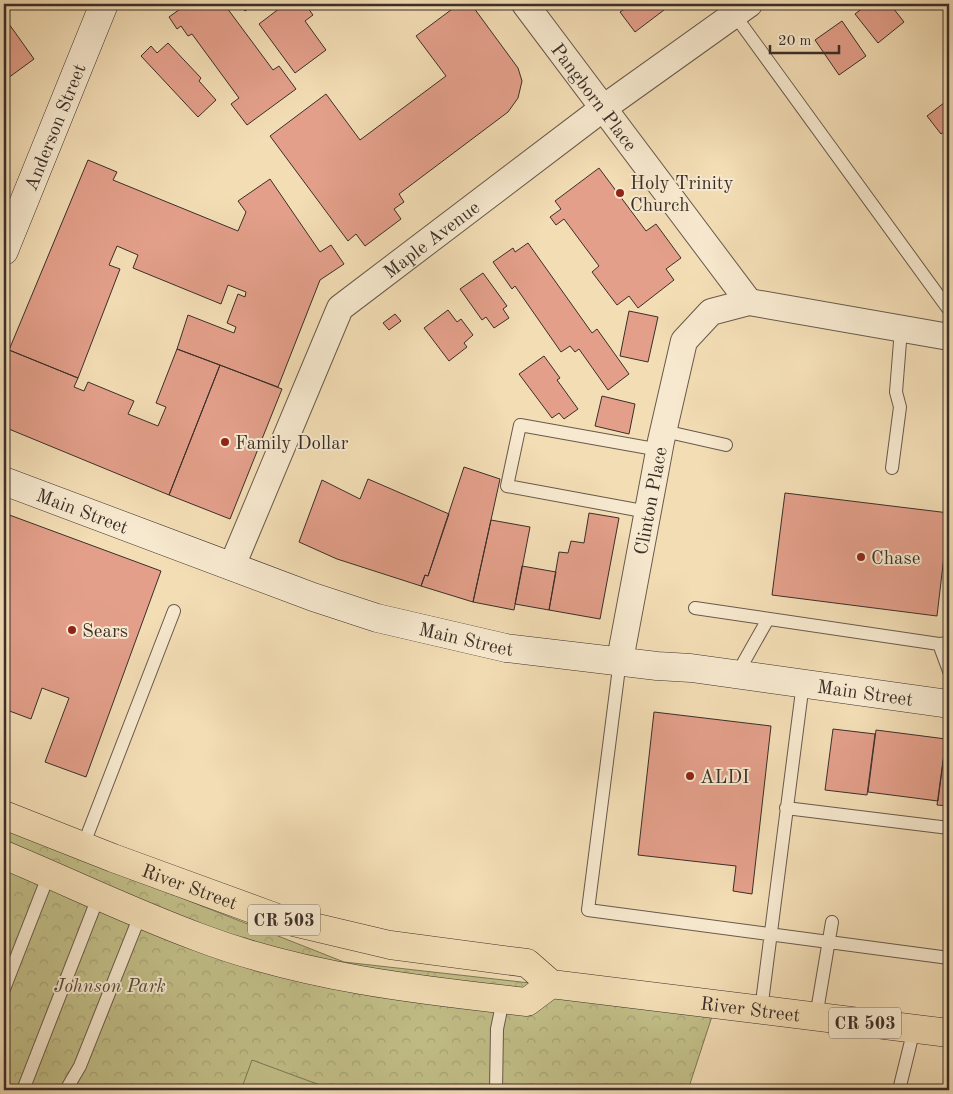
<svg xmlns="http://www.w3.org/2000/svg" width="953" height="1094" viewBox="0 0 953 1094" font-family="'Old Standard TT',serif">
<defs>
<pattern id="park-crowns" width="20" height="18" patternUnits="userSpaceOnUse" patternTransform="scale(1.25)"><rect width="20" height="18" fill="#c2bf88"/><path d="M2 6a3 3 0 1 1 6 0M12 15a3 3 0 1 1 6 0" fill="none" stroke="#a7a475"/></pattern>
</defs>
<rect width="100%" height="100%" fill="#f3ddb5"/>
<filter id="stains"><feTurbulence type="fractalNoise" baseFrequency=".004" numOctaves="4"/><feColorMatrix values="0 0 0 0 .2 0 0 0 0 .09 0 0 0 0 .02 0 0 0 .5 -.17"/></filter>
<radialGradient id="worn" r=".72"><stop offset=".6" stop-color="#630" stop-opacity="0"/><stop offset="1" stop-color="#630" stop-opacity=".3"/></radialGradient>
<path fill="url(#park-crowns)" stroke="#7e7758" d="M4 828 344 962 716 1004 688 1090H4Z"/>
<path fill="#c2bf88" stroke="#7e7758" d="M252 1060 328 1088 327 1090H241Z"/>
<path fill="#e39f8a" stroke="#3a2f28" d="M187 4H230L227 8 273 70 279 66 296 89 247 125 231 104 239 98 192 34 188 36 181 26 177 29 169 17Z
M239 4H255L245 11Z
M277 4H305L313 15 305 21 326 50 295 73 259 24 280 8Z
M459 4H471L518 68 522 81 518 98 508 112 399 194 404 202 394 209 401 219 365 246 356 234 348 241 270 136 326 94 360 140 446 76 416 36Z
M632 4H659L664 10 635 32 620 12Z
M868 4H890L904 22 878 43 855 14Z
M4 17 34 59 4 81Z
M842 21 866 56 839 75 815 40Z
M168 43 201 78 199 81 216 100 198 117 141 56 151 46 157 53Z
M949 99V128L941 134 927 116Z
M88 160 117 172 113 180 238 231 246 212 238 201 270 179 320 252 331 245 344 264 320 280 278 387 177 349 188 315 234 333 236 327 227 323 238 294 245 297 246 292 228 285 221 304 133 268 138 255 117 246 109 265 120 269 78 378 9 350Z
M599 168 646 231 656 224 681 258 666 269 674 280 638 308 629 296 617 305 592 272 599 266 564 219 556 225 550 217 561 209 555 201Z
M528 243 592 333 597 329 629 374 608 390 579 349 575 352 570 346 561 352 515 286 512 289 493 262 513 248 515 252Z
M483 273 507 306 503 309 509 318 494 328 486 317 482 320 460 289Z
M448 310 457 322 461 319 473 335 464 343 467 347 449 361 424 328Z
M629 311 658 317 648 362 620 356Z
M395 314 401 321 389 330 383 323Z
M177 349 220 365 169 495 4 427V364L9 350 78 378 74 387 84 391 88 382 134 401 128 414 158 426 166 407 156 403Z
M544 356 560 378 557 380 578 409 564 419 559 413 552 418 519 374Z
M220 365 282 389 230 519 169 495Z
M602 396 635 404 629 434 595 426Z
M464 467 500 479 473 602 421 586 425 575 428 576Z
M368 479 449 514 428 576 425 575 421 586 337 559 299 542 322 480 360 499Z
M785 493 949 513 937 616 772 595Z
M4 513 161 571 86 777 45 762 69 698 42 688 31 719 4 709Z
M589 513 619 518 600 619 549 610 559 552 568 553 571 541 584 543Z
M491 520 530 527 514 610 473 602Z
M522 566 556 572 549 610 515 604Z
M654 712 771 726 752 894 733 891 736 866 638 855Z
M833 729 875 734 867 795 825 790Z
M876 730 946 739 938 801 868 792Z
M946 739H949V806L937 805Z"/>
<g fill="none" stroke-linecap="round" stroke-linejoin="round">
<defs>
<path id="service" d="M734 14 949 310
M664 431 726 445
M892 468 900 407 896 392 901 329
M648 512 507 486 520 425 660 450
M695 608 939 644 949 643
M939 644 949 671
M620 660 588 910 949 958
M737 674 768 619
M786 808 949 828
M83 846 174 611
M4 989 49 874
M761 1010 803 683
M816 1017 832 922
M23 1090 99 895
M66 1090 80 1066 141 913
M496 1090 497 1029 503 1000
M899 1090 914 1029"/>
<g id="minor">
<path id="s1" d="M525 4 749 302"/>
<path id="s2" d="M232 566 340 308 602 109 749 4"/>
<path id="s3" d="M620 660 661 441 684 341 711 312 749 302 949 337"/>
</g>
<g id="secondary">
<path id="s4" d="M4 251 104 4"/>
<path id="s5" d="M4 481 313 597 377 618 506 648 657 666 691 668 949 704"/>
</g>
<g id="primary">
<path id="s6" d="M4 815 113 858 280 919 390 945 527 963 551 984 949 1033"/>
<path d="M4 855C69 882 133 913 198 937 303 977 417 990 527 1002L551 984"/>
</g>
</defs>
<use href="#service" stroke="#685a4b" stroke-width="14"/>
<use href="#minor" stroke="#685a4b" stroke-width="28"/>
<use href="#secondary" stroke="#3a2f28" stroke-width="29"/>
<use href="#primary" stroke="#3a2f28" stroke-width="29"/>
<use href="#service" stroke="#f7e9cf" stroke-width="12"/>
<use href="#minor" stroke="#f7e9cf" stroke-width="26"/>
<use href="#secondary" stroke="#f7e9cf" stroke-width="28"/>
<use href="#primary" stroke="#f3ddb5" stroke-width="28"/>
</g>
<g fill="#8f2418" stroke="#f7e9cf" stroke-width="2">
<circle cx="620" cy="193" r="5"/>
<circle cx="225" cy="442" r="5"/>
<circle cx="861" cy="557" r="5"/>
<circle cx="72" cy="630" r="5"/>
<circle cx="690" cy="776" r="5"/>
</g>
<g text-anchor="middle" stroke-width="4" stroke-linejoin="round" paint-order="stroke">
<g fill="#f7e9cf" stroke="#73675a" stroke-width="1">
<rect x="248" y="904.5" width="72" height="31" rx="4"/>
<rect x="829" y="1007.5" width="72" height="31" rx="4"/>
</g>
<g font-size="18" font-weight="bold" fill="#3a2f28">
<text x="284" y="926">CR 503</text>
<text x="865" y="1029">CR 503</text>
</g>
<g font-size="19" fill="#3a2f28" stroke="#f7e9cf">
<text dy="7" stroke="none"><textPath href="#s1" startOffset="116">Pangborn Place</textPath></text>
<text dy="7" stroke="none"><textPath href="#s4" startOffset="134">Anderson Street</textPath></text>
<text dy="7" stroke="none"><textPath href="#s2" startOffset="394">Maple Avenue</textPath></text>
<text dy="7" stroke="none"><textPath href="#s3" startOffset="162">Clinton Place</textPath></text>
<text dy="7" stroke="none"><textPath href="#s5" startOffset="84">Main Street</textPath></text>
<text dy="7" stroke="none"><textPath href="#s5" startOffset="489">Main Street</textPath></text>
<text dy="7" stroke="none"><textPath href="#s5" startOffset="892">Main Street</textPath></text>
<text dy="7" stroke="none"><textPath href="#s6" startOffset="199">River Street</textPath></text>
<text dy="7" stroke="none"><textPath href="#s6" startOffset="779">River Street</textPath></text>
</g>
<g font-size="19" fill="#3a2f28" stroke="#f7e9cf" text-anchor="start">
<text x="630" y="189">Holy Trinity<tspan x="630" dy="22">Church</tspan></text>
<text x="235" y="449">Family Dollar</text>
<text x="871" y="564">Chase</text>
<text x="82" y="637">Sears</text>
<text x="700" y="783">ALDI</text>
</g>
<g font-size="19" font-style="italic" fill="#554c3b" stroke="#f7e9cf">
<text x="110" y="992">Johnson Park</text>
</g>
</g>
<rect width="953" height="1094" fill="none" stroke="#f3ddb5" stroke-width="20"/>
<rect x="5" y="5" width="943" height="1084" fill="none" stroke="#3a2f28" stroke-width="2.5"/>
<rect x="10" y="10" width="933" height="1074" fill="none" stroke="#3a2f28"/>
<path d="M770 45v8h69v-8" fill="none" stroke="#3a2f28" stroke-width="2.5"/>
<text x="778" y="45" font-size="15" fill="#3a2f28" stroke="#f7e9cf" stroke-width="4" paint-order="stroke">20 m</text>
<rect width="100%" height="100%" filter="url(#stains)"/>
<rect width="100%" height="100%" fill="url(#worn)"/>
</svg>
